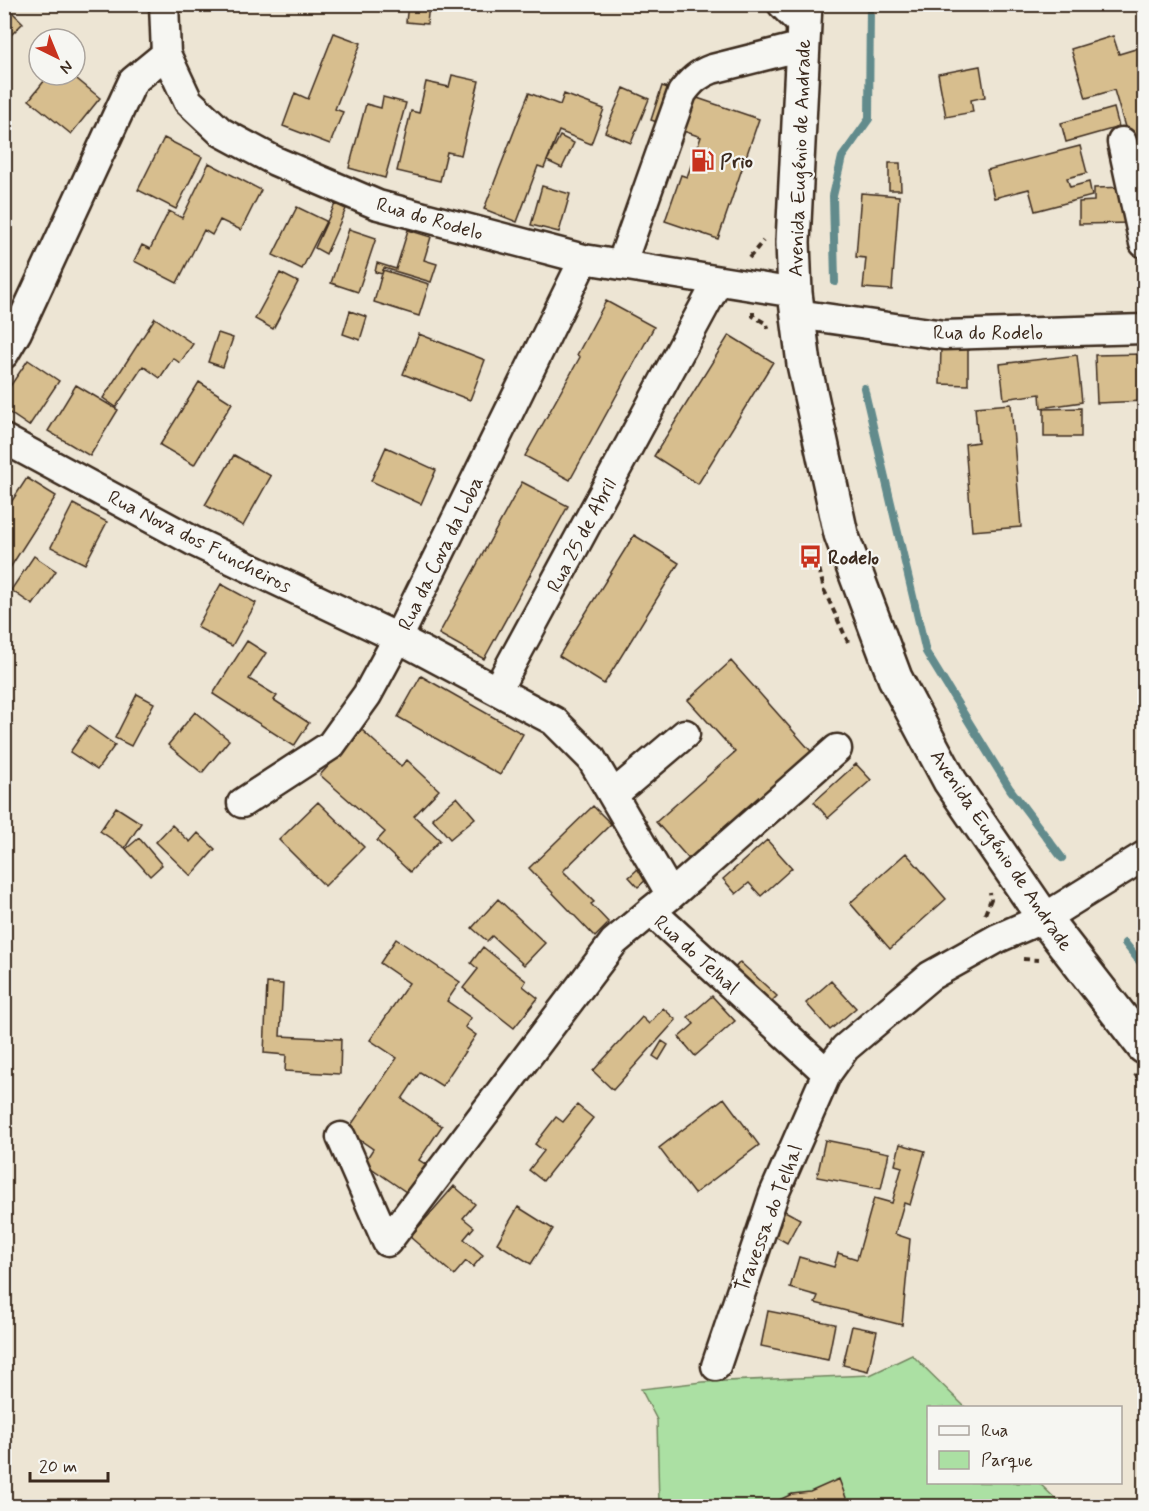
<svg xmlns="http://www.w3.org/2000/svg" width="1149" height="1511" viewBox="0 0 1149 1511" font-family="Mynerve,sans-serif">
<rect width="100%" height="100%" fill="#ede5d4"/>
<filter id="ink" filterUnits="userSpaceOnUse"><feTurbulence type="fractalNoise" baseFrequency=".0167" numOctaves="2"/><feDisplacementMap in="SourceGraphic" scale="12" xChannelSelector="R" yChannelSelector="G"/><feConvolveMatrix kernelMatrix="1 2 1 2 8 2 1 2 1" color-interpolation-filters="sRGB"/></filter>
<g filter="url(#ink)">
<path fill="#abe0a3" stroke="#738560" stroke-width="1.5" d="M912 1355 965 1407 928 1408V1482L1039 1483 1063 1506H659L657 1420 641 1389 702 1382 870 1375Z"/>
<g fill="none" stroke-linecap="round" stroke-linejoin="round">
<path stroke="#628b8c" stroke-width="8" d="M835 282 833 196 842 157 869 119 870 4
M864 388 926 652 1010 789 1062 858
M1125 943 1144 967"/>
</g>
<path fill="#d7be8e" stroke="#3b2a1e" stroke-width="1.5" d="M408 4H429L427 24 406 22Z
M6 6 23 23 4 42V7Z
M334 33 361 43 335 109 343 112 330 144 283 126 295 93 308 99Z
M1113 36 1119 54 1139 48 1144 65V191L1114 90 1086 98 1071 49Z
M980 66 985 97 971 100 973 112 946 117 938 74Z
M49 75H72L100 98 71 134 29 100Z
M452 75 479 81 461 155 447 152 440 181 397 171 411 111 419 113 426 82 449 87Z
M662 86 759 119 718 239 665 221 681 175 687 177 701 137 651 120Z
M624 88 649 99 631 143 605 132Z
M529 93 560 105 564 94 604 109 591 144 559 131 544 168 538 166 517 222 484 209Z
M383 97 406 103 385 178 349 168 366 104 381 108Z
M1114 108 1119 127 1066 142 1061 123Z
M560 136 574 143 562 168 547 161Z
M164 138 202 157 176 209 138 190Z
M1080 146 1087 173 1067 178 1070 187 1089 182 1092 196 1035 211 1029 189 994 198 987 170Z
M209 163 261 190 241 230 220 220 212 235 204 230 177 283 134 261 142 245 150 249 169 211 182 218Z
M889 163H900L901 190H889Z
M542 186 570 194 559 232 531 225Z
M1131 187 1132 223 1079 224V202L1094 201V188Z
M861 193 899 196 892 290 863 288 866 258 856 257Z
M335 204 346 209 326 254 315 248Z
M297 207 326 221 302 269 273 255Z
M349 229 376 238 358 292 331 283Z
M408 230 431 237 424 260 437 264 431 282 384 268 382 274 375 272 377 263 396 269Z
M383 270 429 284 419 316 374 302Z
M280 273 298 282 273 329 255 319Z
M606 301 654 327 570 480 525 456 580 357 577 355Z
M350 311 367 317 360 340 343 334Z
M155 318 193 344 180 363 173 358 160 378 143 366 116 407 103 398Z
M218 333 233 338 223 367 208 362Z
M419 334 485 360 470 400 403 374Z
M729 335 773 362 698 484 654 456Z
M941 347H968V385L940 384Z
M1144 354V401L1097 403 1095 355Z
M1077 355 1082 402 1041 408 1040 394 1004 399 1000 364Z
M28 360 59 381 29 426 4 409V395Z
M199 382 232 403 194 465 160 445Z
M76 385 118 410 90 456 48 431Z
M1011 404 1021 527 972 531 965 444 978 442 975 407Z
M1081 408V437H1044V409Z
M386 447 436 470 421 504 371 481Z
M234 455 271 476 243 526 205 505Z
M27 478 56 496 8 571 4 569V513Z
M522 482 568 506 484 659 439 634Z
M73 504 107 522 85 564 51 547Z
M634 535 679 563 604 684 559 656Z
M34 556 56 571 33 605 11 590Z
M221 584 256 603 232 646 197 627Z
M247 641 266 653 249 679 277 696 274 700 309 723 294 746 213 694Z
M731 661 817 758 695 866 656 822 735 752 688 700Z
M421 676 523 734 500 775 398 717Z
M137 694 154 703 131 746 115 738Z
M195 712 229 740 202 773 168 745Z
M88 726 115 745 97 770 70 752Z
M362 730 401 766 407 760 439 790 414 816 440 840 410 872 377 841 385 832 320 775Z
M856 764 871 780 828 818 814 802Z
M1142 776H1144V801L1140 800Z
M457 797 475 818 450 839 432 818Z
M318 802 364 847 325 886 279 840Z
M593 806 611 824 563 871 594 902 591 904 609 923 595 937 529 868Z
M116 807 141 823 125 848 100 831Z
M172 825 190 842 198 833 215 849 191 876 156 842Z
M139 838 162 865 150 876 126 849Z
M767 840 792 868 761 896 749 883 736 894 723 879Z
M906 853 946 899 890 949 850 903Z
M639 868 648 878 638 887 629 877Z
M498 899 545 943 524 965 492 936 487 941 472 928Z
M396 939 460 982 447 1001 471 1018 465 1027 476 1035 442 1086 420 1072 402 1099 442 1126 419 1160 428 1166 409 1194 364 1163 373 1149 347 1131 397 1058 370 1040 409 983 380 963Z
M483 947 526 981 523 986 538 998 514 1028 463 988 478 969 471 963Z
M740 962 777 996 767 1006 731 972Z
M831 981 856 1008 830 1030 806 1003Z
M267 983 283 984 280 1036 341 1039 340 1074 285 1071 286 1055 264 1053Z
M712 996 735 1021 695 1056 679 1037 694 1024 688 1017Z
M663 1008 676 1020 613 1090 593 1071 642 1017 649 1024Z
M662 1041 668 1045 659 1060 653 1056Z
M724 1098 759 1145 694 1194 659 1148Z
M577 1105 593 1118 543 1181 529 1170 544 1151 535 1144 556 1117 563 1122Z
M825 1140 889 1153 881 1189 817 1177Z
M900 1144 925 1151 910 1205 904 1203 895 1234 910 1239 902 1325 815 1303 818 1296 790 1288 799 1257 834 1267 838 1253 857 1259 874 1198 892 1203 902 1167 895 1165Z
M454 1186 475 1204 463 1218 474 1227 464 1239 483 1255 473 1267 466 1261 454 1275 410 1237Z
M518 1207 553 1229 531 1264 497 1243Z
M783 1210 800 1219 787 1243 771 1234Z
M768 1311 835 1324 828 1360 761 1346Z
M852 1326 877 1331 868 1371 843 1365Z
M839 1479 849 1506H780L777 1501 792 1494 810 1492Z
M902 1501 904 1506H854Z"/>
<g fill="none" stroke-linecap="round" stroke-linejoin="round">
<defs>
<path id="minor" d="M164 4 166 54 188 101 221 132 275 161 378 205 584 259 795 293
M782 4 804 26
M1122 142 1144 243
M621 265 682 93C691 81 698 74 712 69L803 46
M797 314 944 335 1144 329
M4 354 17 332 133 81 166 54
M4 439 195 542 398 638 554 721 591 758 671 895 651 911
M497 690 718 281
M613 795 685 734
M242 803 331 745 367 695 398 638 584 259
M671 895 837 749
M341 1137 387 1242 614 942 651 911 827 1073 845 1048 930 976 998 938 1044 918 1144 856
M716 1366 774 1194 827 1073"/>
<path id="major" d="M805 4 793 242 795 293 804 364 841 534 895 678 950 781 1044 918 1144 1047"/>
</defs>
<use href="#minor" stroke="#3b2a1e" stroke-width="33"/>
<use href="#major" stroke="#3b2a1e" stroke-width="38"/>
<path stroke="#3b2a1e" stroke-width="4" stroke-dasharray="6 4.5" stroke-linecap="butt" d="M749 258 763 241
M753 312V316L767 324 768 329
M817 559 824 590 848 642
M985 914 991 899 990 893
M1023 959 1039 960
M1135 1074 1144 1086"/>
<use href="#minor" stroke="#f6f6f2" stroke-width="28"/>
<use href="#major" stroke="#f6f6f2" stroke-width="33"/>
</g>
</g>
<defs>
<symbol id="fuel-bare" viewBox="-9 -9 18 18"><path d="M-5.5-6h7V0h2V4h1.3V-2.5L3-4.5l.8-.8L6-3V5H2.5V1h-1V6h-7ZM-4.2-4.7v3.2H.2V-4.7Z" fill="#c8321e" stroke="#f6f6f2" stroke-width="2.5" paint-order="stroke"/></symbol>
<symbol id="bus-bare" viewBox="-9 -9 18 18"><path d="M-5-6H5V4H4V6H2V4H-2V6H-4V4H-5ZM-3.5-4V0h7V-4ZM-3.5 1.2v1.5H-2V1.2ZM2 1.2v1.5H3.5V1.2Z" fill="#c8321e" stroke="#f6f6f2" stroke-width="2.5" paint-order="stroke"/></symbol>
</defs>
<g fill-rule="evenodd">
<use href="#fuel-bare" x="686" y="144" width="33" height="33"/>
<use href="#bus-bare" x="794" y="540" width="33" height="33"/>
</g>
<g text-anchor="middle" stroke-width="4.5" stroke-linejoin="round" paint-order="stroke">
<g font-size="20" fill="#3b2a1e" stroke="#f6f6f2">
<text transform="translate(799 158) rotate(-88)" y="7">Avenida Eugénio de Andrade</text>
<text transform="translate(430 218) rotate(16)" y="7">Rua do Rodelo</text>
<text x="988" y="339">Rua do Rodelo</text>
<text transform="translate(581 535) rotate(-62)" y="7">Rua 25 de Abril</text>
<text transform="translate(200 541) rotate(27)" y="7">Rua Nova dos Funcheiros</text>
<text transform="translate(440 553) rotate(-64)" y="7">Rua da Cova da Loba</text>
<text transform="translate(1002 850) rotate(56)" y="7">Avenida Eugénio de Andrade</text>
<text transform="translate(697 954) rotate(42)" y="7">Rua do Telhal</text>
<text transform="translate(768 1218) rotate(-69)" y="7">Travessa do Telhal</text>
</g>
<g font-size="20" font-weight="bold" fill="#3b2a1e" stroke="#f6f6f2" text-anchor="start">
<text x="720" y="168">Prio</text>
<text x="828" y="564">Rodelo</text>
</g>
</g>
<rect width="1149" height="1511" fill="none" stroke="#f6f6f2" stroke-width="24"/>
<rect x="12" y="12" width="1125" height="1487" fill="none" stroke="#3b2a1e" stroke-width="2" filter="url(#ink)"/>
<rect x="927" y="1406" width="195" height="78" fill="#f6f6f2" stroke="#aba49d" stroke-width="1.5"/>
<rect x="939" y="1426" width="30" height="9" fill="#f6f6f2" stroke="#aba49d" stroke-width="1.5"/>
<text x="981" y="1436" font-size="18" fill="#3b2a1e">Rua</text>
<rect x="939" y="1451" width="30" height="18" fill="#abe0a3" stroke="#aba49d" stroke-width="1.5"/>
<text x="981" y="1466" font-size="18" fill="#3b2a1e">Parque</text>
<g transform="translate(57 57) rotate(137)"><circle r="28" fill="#f6f6f2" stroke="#aba49d" stroke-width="1.5"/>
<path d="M0-4.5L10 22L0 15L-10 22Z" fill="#c8321e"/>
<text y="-9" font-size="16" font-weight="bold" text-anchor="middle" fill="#3b2a1e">N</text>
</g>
<path d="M30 1472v9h78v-9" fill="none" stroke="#3b2a1e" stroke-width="3"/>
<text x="39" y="1472" font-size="18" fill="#3b2a1e" stroke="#f6f6f2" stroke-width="4.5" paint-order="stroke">20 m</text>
</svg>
